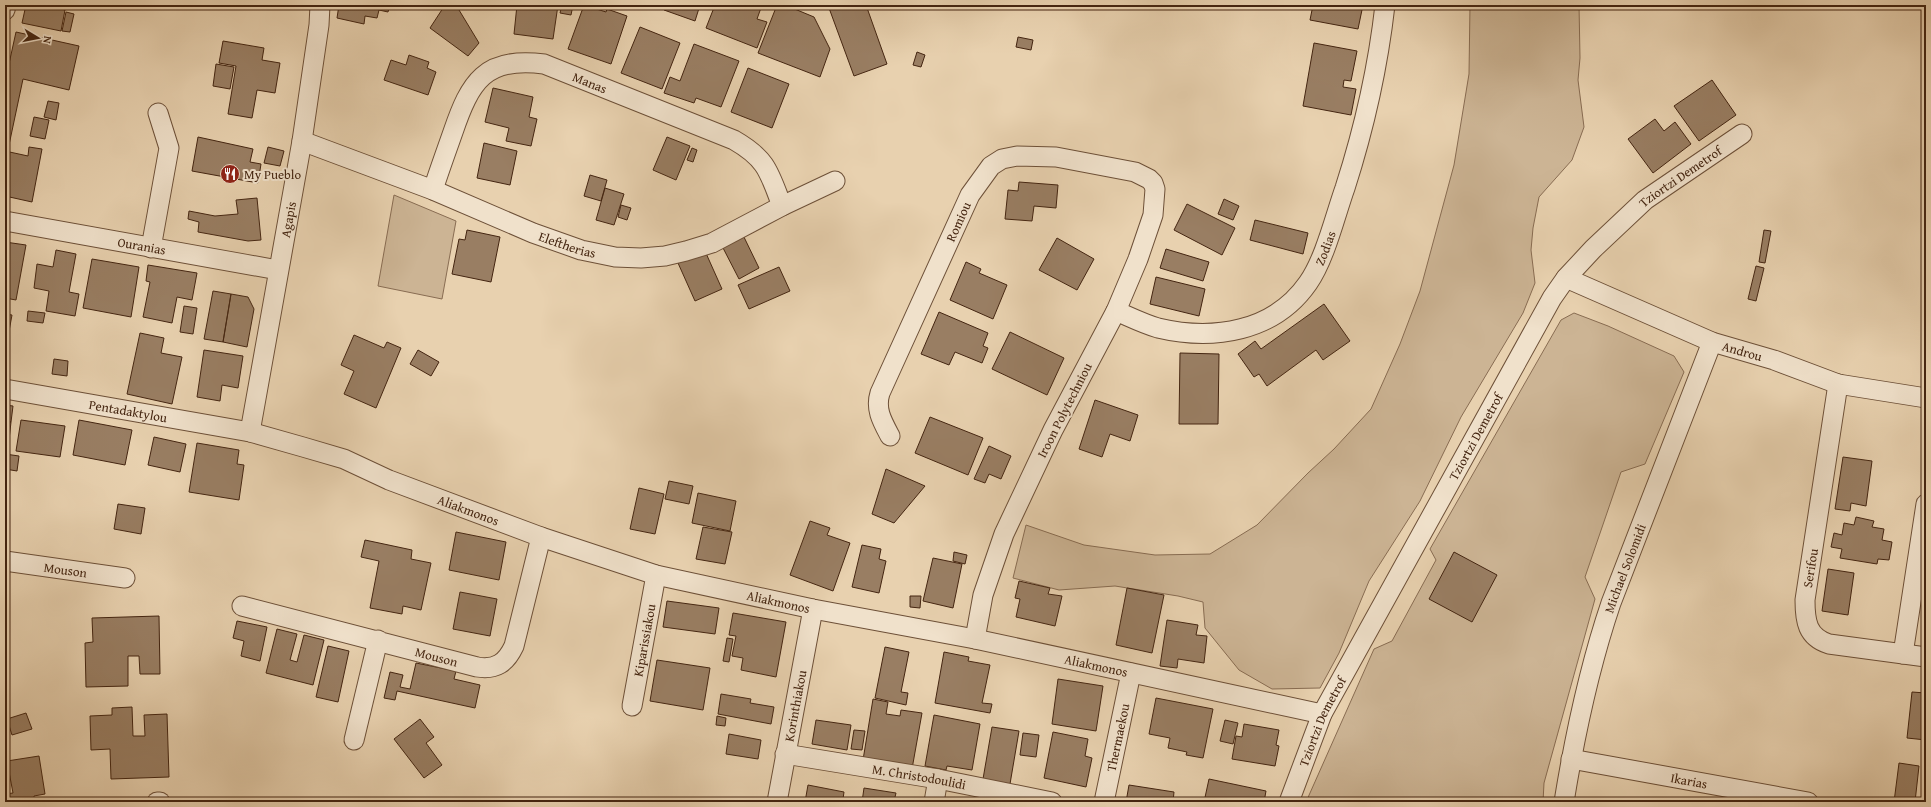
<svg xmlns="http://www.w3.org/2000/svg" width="1931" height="807" viewBox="0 0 1931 807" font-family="'Gentium Book Plus',serif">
<rect width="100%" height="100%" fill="#e8d1af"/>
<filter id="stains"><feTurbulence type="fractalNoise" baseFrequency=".005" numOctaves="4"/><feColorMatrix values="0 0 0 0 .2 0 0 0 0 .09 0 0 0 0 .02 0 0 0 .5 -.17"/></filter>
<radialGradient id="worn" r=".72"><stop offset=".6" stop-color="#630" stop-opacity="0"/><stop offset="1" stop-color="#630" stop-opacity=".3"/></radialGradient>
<path fill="#ccb494" stroke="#886c52" d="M1470 5H1579L1580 58 1578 80 1584 127 1572 160 1539 197 1533 228 1531 250 1535 283 1523 313 1461 417 1420 501 1369 581 1339 653 1320 688 1272 689 1239 670 1205 628 1203 602 1178 596 1115 586 1059 590 1013 578 1026 525 1084 545 1155 555 1210 554 1257 525 1308 473 1334 449 1371 409 1400 344 1420 291 1454 165 1469 74Z
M394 195 456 221 442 299 378 286Z
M1574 313 1608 326 1674 356 1684 372 1645 464 1621 472 1585 577 1595 599 1544 783 1543 802H1306L1374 649 1392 641 1436 560 1430 549 1561 320Z"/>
<path fill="#997e63" stroke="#442511" d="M26 5H44L65 10 61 31 22 23Z
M339 5H390L388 12 379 10 377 18 365 16 364 24 337 18Z
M445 5H456L479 43 468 56 430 28Z
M517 5H558L553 39 514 34Z
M562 5H573L571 15 560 13Z
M584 5 606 12 607 9 627 16 611 64 568 49Z
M666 5H700L695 21 664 10Z
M715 5H762L757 19 767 22 757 48 706 28Z
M777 5H785L814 17 830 49 820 77 758 53Z
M837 5H866L887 64 854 76 829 8Z
M884 5H895L893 9Z
M1313 5H1363L1358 29 1310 20Z
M66 12 74 14 70 32 62 31Z
M640 27 680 43 662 89 621 73Z
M16 32 79 46 69 90 23 79 9 145 5 144V82Z
M1018 37 1033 40 1031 50 1016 47Z
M223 41 264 48 262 60 280 63 275 93 257 90 252 118 228 114 236 66 219 63Z
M1314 43 1357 51 1351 81 1344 80 1343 87 1356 89 1351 115 1303 106Z
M694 44 739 61 721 107 696 98 694 103 664 93 670 77 680 81Z
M917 52 925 55 921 67 913 65Z
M409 55 429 62 427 68 436 72 428 95 384 80 391 60 406 65Z
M216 64 234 67 230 89 213 86Z
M748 68 789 84 772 128 731 112Z
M1712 80 1736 115 1699 141 1674 106Z
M493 88 533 97 529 117 537 119 531 146 506 141 509 128 485 122Z
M48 101 59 103 56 120 44 117Z
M34 117 49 120 45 139 30 136Z
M1655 119 1664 131 1675 122 1691 144 1653 173 1628 139Z
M198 137 253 149 250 162 261 164 258 183 192 171Z
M667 137 690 146 676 180 653 170Z
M484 143 517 151 510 185 477 178Z
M29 147 42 149 32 202 5 196V151L28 156Z
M268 147 284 151 280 166 264 163Z
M692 148 697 150 693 162 687 160Z
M590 175 607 180 601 201 584 196Z
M1019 182 1058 185 1056 208 1034 206 1032 221 1005 219 1008 190 1018 191Z
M605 188 624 194 614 225 596 220Z
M257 198 261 240 248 241 198 232 199 222 188 219 189 211 215 216 238 214 236 200Z
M1224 199 1239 206 1233 220 1218 214Z
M1187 204 1235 228 1222 255 1174 230Z
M621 205 631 208 627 220 618 217Z
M1255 220 1308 233 1303 254 1250 240Z
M467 230 500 237 491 282 452 274 459 239 465 240Z
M1764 230 1771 231 1765 263 1759 262Z
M742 233 759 268 739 279 721 244Z
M1057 238 1094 259 1077 290 1039 270Z
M5 242 26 245 16 300 5 298Z
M1166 249 1209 262 1203 281 1160 268Z
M56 250 76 254 69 292 79 294 75 316 46 311 49 291 34 288 37 264 53 267Z
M705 251 722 289 695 301 678 263Z
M92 259 139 267 131 317 83 308Z
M966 262 981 269 979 273 1007 285 993 319 950 300Z
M148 265 197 273 192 300 177 297 172 323 143 317 150 282 146 281Z
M1756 266 1764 268 1756 301 1748 299Z
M779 267 790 291 749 309 738 285Z
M1156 277 1205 289 1199 316 1150 304Z
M213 291 231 294 223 342 204 339Z
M231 294 248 297 254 309 247 347 223 342Z
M1324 304 1350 341 1323 360 1316 350 1267 386 1259 374 1254 377 1238 354 1255 341 1261 349Z
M184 306 197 308 193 334 180 332Z
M28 311 45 313 43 323 27 321Z
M939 312 988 333 983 346 988 348 982 363 955 352 949 365 921 354Z
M5 314 12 315 5 353Z
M1010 332 1064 358 1047 395 992 369Z
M140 333 164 338 161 353 182 357 172 404 127 394Z
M354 335 384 348 387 342 401 348 376 408 344 394 354 371 341 365Z
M204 350 243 356 238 388 222 385 220 401 197 397Z
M418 350 439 362 431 376 410 364Z
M1180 353 1219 354 1218 424H1179Z
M54 359 68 361 67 376 52 374Z
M1095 400 1138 415 1130 441 1110 434 1102 457 1079 449Z
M5 405 13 406 11 422 5 421Z
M930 417 983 438 968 475 915 453Z
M21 420 65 426 60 457 16 451Z
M79 420 132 430 125 465 73 455Z
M5 422H11L9 440 5 439Z
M154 437 186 444 180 472 148 465Z
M197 443 239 450 237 464 244 465 239 500 189 492Z
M989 446 1011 456 1001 479 989 474 985 483 974 479Z
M5 454 19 456 17 471 5 469Z
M1843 457 1872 461 1866 506 1851 503 1850 511 1835 509Z
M886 469 925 486 894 523 872 514Z
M669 481 693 486 689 504 665 499Z
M639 488 664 494 655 534 630 529Z
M698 493 736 501 730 531 692 523Z
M118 504 145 508 141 534 114 529Z
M1856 517 1874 521 1872 527 1884 529 1882 540 1892 542 1889 560 1878 559 1877 564 1840 558 1842 549 1831 547 1834 533 1842 535 1844 523 1854 525Z
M810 521 830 528 827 535 850 543 833 591 790 575Z
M703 527 732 532 725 564 696 559Z
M456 532 506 542 499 580 449 570Z
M365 540 412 550 411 559 431 563 421 610 403 606 402 614 370 608 379 561 361 557Z
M862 545 881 549 879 559 886 561 879 593 852 587Z
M954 552 967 555 965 564 953 561Z
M1454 552 1497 575 1472 622 1429 599Z
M933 558 962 564 953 608 923 601Z
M1828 569 1854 573 1848 615 1822 611Z
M1019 581 1050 588 1048 594 1062 596 1055 626 1016 617 1020 599 1015 598Z
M1127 588 1164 595 1152 653 1116 645Z
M460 592 497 599 490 636 453 629Z
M910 596H921L920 608 910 607Z
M667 601 719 608 715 634 663 627Z
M733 613 786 622 776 677 741 670 743 658 732 656 736 636 729 635Z
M159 616 160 674H140L139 656H128V686L86 687 85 643 93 642 92 618Z
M1167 620 1198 625 1196 635 1207 636 1204 663 1178 659 1177 668 1160 666Z
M237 621 267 627 260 661 241 656 244 641 233 638Z
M277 629 297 634 290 660 297 662 304 635 324 640 313 685 266 673Z
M727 638 733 639 729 662 723 661Z
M328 646 349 651 338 702 316 697Z
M885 647 909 652 901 692 908 693 906 705 875 698Z
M944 652 969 657 968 661 990 665 982 703 992 704 990 713 935 703Z
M657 660 710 668 703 710 650 701Z
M416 663 456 671 454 679 480 685 475 708 397 691 395 700 384 698 390 672 403 675 400 687 410 689Z
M1058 679 1103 686 1096 731 1052 724Z
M1912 692 1926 693V740L1907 738Z
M721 694 751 699 750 703 774 707 771 724 718 714Z
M1156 698 1213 709 1203 758 1186 755 1187 752 1168 748 1170 738 1149 734Z
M873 699 888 702 886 714 900 716 901 710 922 713 912 769 863 760Z
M132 707 133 736H145L144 715 167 714 169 777 111 779 110 749 91 750 90 716 112 715V708Z
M26 713 32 729 12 735 7 719Z
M934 715 980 724 972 770 947 766 946 770 925 766Z
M717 716 726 718 725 726 716 725Z
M420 719 434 737 426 743 442 765 424 778 394 739Z
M816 720 851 725 847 750 812 744Z
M1225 720 1238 723 1233 744 1220 741Z
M1244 724 1279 730 1276 745 1279 746 1275 766 1232 759 1236 736 1242 737Z
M992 727 1019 731 1010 784 983 779Z
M854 730 865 731 862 750 851 749Z
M1053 732 1088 739 1085 756 1092 758 1086 787 1044 778Z
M1023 733 1039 735 1036 757 1020 755Z
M729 734 761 740 758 759 726 754Z
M39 756 45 794 34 796V802H5V794L13 793 7 761Z
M1899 763 1919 766 1915 802H1894Z
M1209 779 1266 791 1264 802H1204Z
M808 785 844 792 843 799 849 800V802H805Z
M1129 785 1174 792 1173 802H1126Z
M864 788 896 793 894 801 898 802H862Z"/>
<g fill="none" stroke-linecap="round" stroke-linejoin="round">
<defs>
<g id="minor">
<path d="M5 10 6 5"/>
<path id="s1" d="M302 141 433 190 533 233 581 250 615 257 641 258 665 256 686 251 712 243 782 206 835 181"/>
<path id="s2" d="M433 190C439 171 446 152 453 132 470 82 485 56 544 64L734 140C767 159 769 172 782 206"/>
<path id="s3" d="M5 221 278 270"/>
<path d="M151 248 169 148 158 113"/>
<path id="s4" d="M1566 278 1712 342 1774 360 1838 384 1926 398"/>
<path id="s5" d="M1116 311C1130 317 1144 324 1158 328 1213 341 1274 332 1308 283 1325 259 1335 216 1345 188 1364 129 1378 67 1385 5"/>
<path d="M1838 384 1805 600C1805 621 1807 637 1829 644L1926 657"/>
<path id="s6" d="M5 389 250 432 303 447 344 459 389 480 541 537 656 575 813 609 975 639 1322 714"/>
<path id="s7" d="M250 432 302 141 319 25 320 5"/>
<path id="s8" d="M890 436C882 421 875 409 880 393L970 195 991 166 1002 159 1017 156 1056 157 1135 172 1149 179 1153 183 1155 189 1153 215 1138 259 1116 311 1053 430 1004 534 983 595 975 639"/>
<path id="s9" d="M5 561 125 578"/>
<path id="s10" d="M242 606 477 667C496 670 506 663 514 646L541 537"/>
<path d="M1903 654 1926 504"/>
<path id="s11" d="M632 706 656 575"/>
<path d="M354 740 378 640"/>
<path id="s12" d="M785 754 938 779 1052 802"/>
<path id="s13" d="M1571 759 1808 802"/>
<path d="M157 802H160"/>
<path id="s14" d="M777 802 813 609"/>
<path d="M934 802 938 779"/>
<path id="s15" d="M1104 802 1131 673"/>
<path id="s16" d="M1289 802 1322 714 1552 298 1566 278 1593 249 1645 200 1742 134"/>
<path id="s17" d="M1564 802C1575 734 1589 668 1611 603L1712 342"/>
</g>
</defs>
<use href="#minor" stroke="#6d5038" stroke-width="21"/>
<use href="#minor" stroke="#f0e1cb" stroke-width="19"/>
</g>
<defs>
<symbol id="restaurant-disc" viewBox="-11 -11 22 22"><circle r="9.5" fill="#8f2418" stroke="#f0e1cb"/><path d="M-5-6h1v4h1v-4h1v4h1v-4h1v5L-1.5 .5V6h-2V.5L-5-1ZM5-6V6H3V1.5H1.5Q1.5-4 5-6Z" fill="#fff"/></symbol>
</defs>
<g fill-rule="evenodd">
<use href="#restaurant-disc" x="219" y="163" width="22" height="22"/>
</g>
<g text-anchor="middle" stroke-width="4" stroke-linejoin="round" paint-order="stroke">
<g font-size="13" fill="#442511" stroke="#f0e1cb">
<text dy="5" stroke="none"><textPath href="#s2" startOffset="239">Manas</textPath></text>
<text dy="5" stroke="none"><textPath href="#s16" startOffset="747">Tziortzi Demetrof</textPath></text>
<text dy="5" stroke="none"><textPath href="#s7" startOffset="216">Agapis</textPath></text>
<text dy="5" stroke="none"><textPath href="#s8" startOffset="234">Romiou</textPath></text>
<text dy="5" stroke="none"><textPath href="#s1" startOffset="285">Eleftherias</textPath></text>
<text dy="5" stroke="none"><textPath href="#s3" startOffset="139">Ouranias</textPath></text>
<text dy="5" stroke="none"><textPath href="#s5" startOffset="251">Zodias</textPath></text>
<text dy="5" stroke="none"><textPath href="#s4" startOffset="191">Androu</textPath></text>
<text transform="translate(1064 410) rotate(-63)" y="5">Iroon Polytechniou</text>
<text dy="5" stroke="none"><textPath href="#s6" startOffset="125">Pentadaktylou</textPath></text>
<text dy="5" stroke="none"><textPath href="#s16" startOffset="411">Tziortzi Demetrof</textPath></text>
<text dy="5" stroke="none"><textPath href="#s6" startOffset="481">Aliakmonos</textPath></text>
<text dy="5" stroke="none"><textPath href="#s17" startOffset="242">Michael Solomidi</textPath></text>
<text transform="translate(1810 568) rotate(-81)" y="5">Serifou</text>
<text dy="5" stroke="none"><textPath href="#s9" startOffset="61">Mouson</textPath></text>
<text dy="5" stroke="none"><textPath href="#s6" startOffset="805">Aliakmonos</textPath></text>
<text dy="5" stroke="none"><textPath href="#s11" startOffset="67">Kiparissiakou</textPath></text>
<text dy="5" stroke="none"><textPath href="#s10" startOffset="201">Mouson</textPath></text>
<text dy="5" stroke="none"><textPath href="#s6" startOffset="1129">Aliakmonos</textPath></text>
<text dy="5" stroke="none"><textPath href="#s14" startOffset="98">Korinthiakou</textPath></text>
<text dy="5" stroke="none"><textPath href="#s16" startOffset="87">Tziortzi Demetrof</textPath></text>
<text dy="5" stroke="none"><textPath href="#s15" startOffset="66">Thermaekou</textPath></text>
<text dy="5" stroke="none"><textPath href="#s12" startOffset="136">M. Christodoulidi</textPath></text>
<text dy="5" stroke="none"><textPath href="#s13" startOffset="120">Ikarias</textPath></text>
</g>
<g font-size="13" fill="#442511" stroke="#f0e1cb" text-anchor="start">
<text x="244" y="179">My Pueblo</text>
</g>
</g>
<rect width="1931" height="807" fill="none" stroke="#e8d1af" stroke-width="20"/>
<rect x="6" y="6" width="1919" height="795" fill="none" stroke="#442511" stroke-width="2"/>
<rect x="10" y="10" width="1911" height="787" fill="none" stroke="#442511"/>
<g transform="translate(38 38) rotate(100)" stroke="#f0e1cb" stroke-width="3" paint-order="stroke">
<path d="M0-3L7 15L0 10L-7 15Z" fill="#442511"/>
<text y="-6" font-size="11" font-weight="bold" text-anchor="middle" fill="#442511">N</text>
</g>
<rect width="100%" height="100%" filter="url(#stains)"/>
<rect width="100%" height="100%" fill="url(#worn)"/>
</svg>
